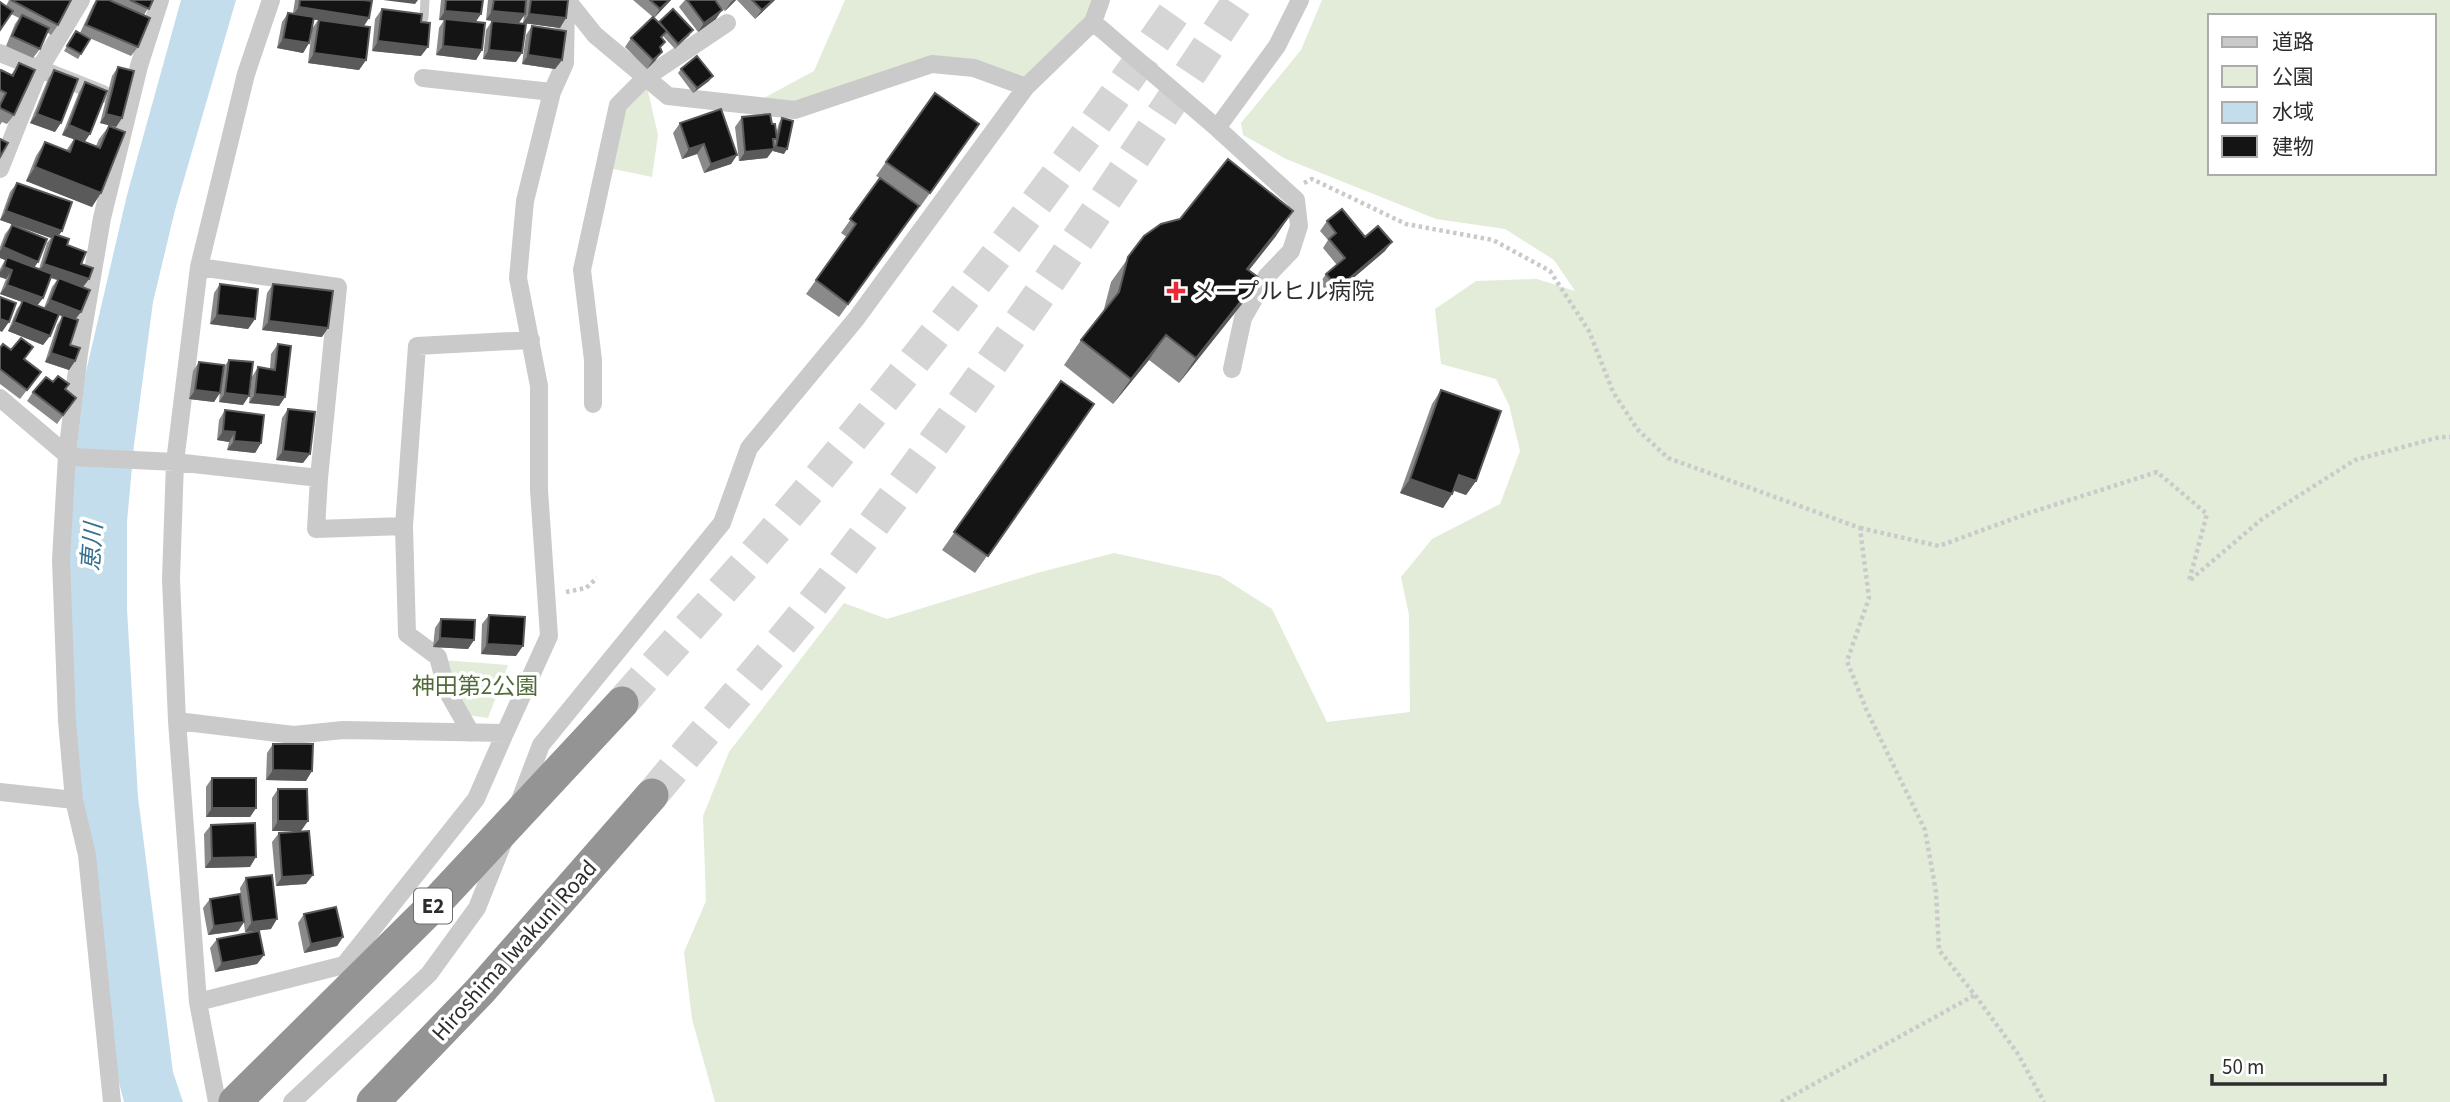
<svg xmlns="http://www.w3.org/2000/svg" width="2450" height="1102" viewBox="0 0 2450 1102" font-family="'Source Sans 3','Noto Sans JP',sans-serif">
<rect width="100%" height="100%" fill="#fff"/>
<path fill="#e3ebd9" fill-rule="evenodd" d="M845 0H1101L1026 87 932 64 795 110 751 105 814 71Z
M1322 0H2450V1102H715L692 1019 684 952 706 901 703 816 729 752 844 603 887 619 1037 573 1114 553 1220 576 1272 609 1327 722 1410 712 1409 615 1401 577 1432 539 1500 504 1520 451 1509 405 1496 379 1441 364 1435 309 1476 281 1537 279 1575 291 1554 260 1505 229 1436 219 1286 159 1243 135 1241 123 1301 50ZM2210 16H2434V173H2210Z
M645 78 658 135 652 177 604 167 618 105Z
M443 660 508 665 488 718 467 715Z"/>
<path fill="#c4ddec" d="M181 0H236L175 210 153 302 134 445 127 522V609L138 797 173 1072 183 1102H124L111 1051 89 902 63 567 85 376 127 195Z"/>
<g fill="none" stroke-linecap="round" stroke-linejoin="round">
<path stroke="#d5d5d5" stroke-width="33" stroke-dasharray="33 17" stroke-linecap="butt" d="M622 703C686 630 752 559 814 484 944 328 1067 166 1183 0
M652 795C714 720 779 648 838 571 980 386 1110 194 1239 0"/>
<path stroke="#cacaca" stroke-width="4.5" stroke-dasharray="3.5 3.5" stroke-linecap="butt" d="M1304 183 1312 179 1406 224 1493 240 1550 271 1589 331 1613 392 1638 430 1668 458 1860 528 1869 598 1847 661 1866 709 1925 830 1936 892 1939 950 1975 995 2018 1054 2044 1102
M1860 528 1939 546 2029 513 2157 472 2207 514 2189 581 2262 519 2355 460 2440 437H2450
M566 592 586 588 597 578
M1781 1102 1975 995"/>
<path stroke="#cacaca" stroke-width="9" d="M424 18 425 0"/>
<path stroke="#cacaca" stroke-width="18" d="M567 0 595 35 668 96 795 110 932 64 974 68 1026 87
M1093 22 1217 128 1296 200 1299 226 1291 251 1267 276 1243 318 1232 369
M0 53 103 94
M423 78 552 92 565 63 566 0
M1217 128 1277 46 1300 0
M0 169 40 68 81 0
M199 267 338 287 319 478 316 529 404 526
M0 398 67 455 73 457 175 462 319 478
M593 404V360L582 270 618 105 645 78 727 23
M177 721 294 735 343 730 505 733 549 636 539 490V386L518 278 525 201 552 92
M471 733 447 691 438 657 407 634 404 526 417 346 531 340
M0 792 74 800
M520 800 541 745 722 523 749 448 856 319 1026 87 1093 22 1101 0
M198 1002 344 965 476 799 505 733
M112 1102 87 855 74 800 67 721 61 560 67 455 79 353 102 218 139 66 160 0
M217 1102 198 1002 177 721 171 579 175 462 199 267 246 74 271 0
M292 1102 429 974 477 908 503 843"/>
<path stroke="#949494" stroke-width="33" d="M235 1102 428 911 622 703
M373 1102 480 991 652 795"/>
</g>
<path fill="#8a8a8a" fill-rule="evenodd" d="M9 0H71L58 25 51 35 47 32 40 49 33 58 6 46 15 24 19 18 11 14 6 6Z
M96 0H153L144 15 138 47 131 56 87 37 90 39 78 59 64 51 76 31 80 33 93 5Z
M295 0H363L369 18 364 26 366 60 359 70 308 63 312 29 309 43 303 53 277 48 282 22 288 13H293ZM314 20H318L312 29Z
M441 0H483L476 22 482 50 476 60 436 55 439 28 444 20H439Z
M488 0H568L560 28 523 23 524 16 519 23 516 62 483 59 486 30 492 21 486 20Z
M633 0H671L654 18 659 22 690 35 675 49 663 36 662 38 661 48 655 61 647 69 625 47 631 38 653 17Z
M685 0H736L725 11 719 6 716 19 698 32 679 7Z
M737 0H775L755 19Z
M382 9 421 22V56L372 51 375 19Z
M532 26 562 60 555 69 522 64 526 35Z
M19 63 14 115 7 124 2 122 0 125V71L11 75Z
M118 67 122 118 116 127 100 123 112 76Z
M681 69 709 81 693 93 678 73Z
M54 70 55 132 30 123 48 79Z
M85 82V142L96 146 99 139 109 126 92 207 26 181 36 156 45 142 66 151 74 139 62 135 79 92Z
M935 93 979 124 920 207 899 192 919 206 839 317 806 294 847 237 841 233 880 178 876 176Z
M742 117 772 124 776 134 779 123 782 118 784 154 773 151V149L767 158 739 161 735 127Z
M680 123 737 155 731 164 704 173 697 154 682 159 673 133Z
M17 183 62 231 59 235 81 264 89 279 83 287 70 345 75 361 69 370 45 362 57 325 63 316 59 315 50 336 43 345 8 331 17 309 22 302 0 294 6 279 0 277V269L5 260 0 258V247L5 234 12 225 35 267 39 269 47 243 51 238 0 220 10 192ZM50 278 57 280 52 287 44 308 37 306 43 298Z
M1327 221 1365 237 1385 251 1331 297 1320 283 1326 274 1337 265 1323 248 1328 240 1320 231Z
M1144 236H1276L1249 270 1259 278 1242 304 1179 383 1149 360 1113 404 1064 365 1081 340 1103 313 1111 282Z
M220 284 255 319 248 329 210 324 214 293Z
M273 284 322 337 262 330 267 293Z
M278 344 285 397 279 406 249 403 252 377 258 367 270 369 271 354Z
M0 348 24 360 34 381 20 399 0 384Z
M229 360 243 405 219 402 220 391 214 402 189 399 193 371 199 362 223 368Z
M1061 381 1094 404 975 573 942 550Z
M53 382 65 390 76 398 57 424 27 401 33 392Z
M1441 390 1476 481 1466 495 1454 491 1443 508 1400 493 1432 404Z
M288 409 303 463 276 460 282 418Z
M225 410 261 443 255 453 227 450 229 442 217 440 219 420Z
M489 615 516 656 481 654 482 624Z
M441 619 474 640 468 649 433 647 435 628Z
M273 744 306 781 266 780 267 753Z
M212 778 256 808 250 817H206V787Z
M278 789 301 831H272V798Z
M211 825 250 867 205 868 204 834Z
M279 833 306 884 276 886 272 842Z
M246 878 271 929 245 932 240 888Z
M210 899 244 922 238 931 208 935 203 908Z
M304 914 343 937 337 946 304 953 298 923Z
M217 939 264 955 257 964 215 972 210 948Z"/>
<path fill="#5a5a5a" d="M383 0H418L415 4Z
M669 0H671L654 18 660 9Z
M734 0H736L725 11 731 2Z
M773 0H775L755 19 762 10Z
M299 7 369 18 363 27 292 16Z
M722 10 716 19 698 32 704 23Z
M445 11 481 14 475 23 439 20Z
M492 11 525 14 518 24 486 20Z
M529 14 566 18 560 28 523 23Z
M283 39 309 43 303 53 277 48Z
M378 41 428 47 421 56 372 51Z
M443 46 482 50 476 60 436 55Z
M489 50 522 53 516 62 483 59Z
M662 52 655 61 647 69 653 60Z
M314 53 366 60 359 70 308 63Z
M528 55 562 60 555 69 522 64Z
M713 76 709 81 693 93 697 88Z
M37 114 61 123 55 132 30 123Z
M106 114 122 118 116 127 100 123Z
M69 125 90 134 84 143 62 135Z
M704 144 697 154 682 159 689 149Z
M776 147 787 149 784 154 773 151Z
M774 149 767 158 739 161 745 152Z
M737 155 731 164 704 173 711 164Z
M35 167 101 193 92 207 26 181Z
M6 211 62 231 55 240 54 234 51 238 0 220Z
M1293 211 1276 236 1230 294 1247 269Z
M1392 242 1385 251 1331 297 1338 288Z
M3 247 38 262 32 271 7 257 5 260 0 258V251Z
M44 264 89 279 82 288 37 273Z
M4 267 12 270 6 279 0 277V272Z
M1259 278 1242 304 1179 383 1196 358Z
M7 285 43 298 36 307 0 294Z
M50 300 81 312 74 321 44 309Z
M217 315 255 319 248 329 210 324Z
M0 319 9 322 2 332 0 331Z
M269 321 328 328 322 337 262 330Z
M14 322 50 336 43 345 8 331Z
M1166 335 1149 360 1113 404 1131 379Z
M51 353 75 361 69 370 45 362Z
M195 390 220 393 214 402 189 399Z
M225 393 249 396 243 405 219 402Z
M255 394 285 397 279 406 249 403Z
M223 431 235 432 229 442 217 440Z
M234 441 261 443 255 453 227 450Z
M283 451 310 454 303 463 276 460Z
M1459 475 1476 481 1466 495 1450 489Z
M1410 479 1452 494 1443 508 1400 493Z
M440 638 474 640 468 649 433 647Z
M487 644 523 646 516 656 481 654Z
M273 770 312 771 306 781 266 780Z
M212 808H256L250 817H206Z
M278 821H308L301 831H272Z
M256 857 250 867 205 868 212 858Z
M313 875 306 884 276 886 282 877Z
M277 919 271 929 245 932 252 922Z
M244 922 238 931 208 935 214 926Z
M343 937 337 946 304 953 311 944Z
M264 955 257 964 215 972 222 963Z"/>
<path fill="#141414" stroke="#5a5a5a" stroke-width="2" d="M11 0H71L58 25Z
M97 0H109L150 18 138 47 86 25Z
M130 0H153L149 9Z
M300 0H363L372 1 369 18 299 7Z
M446 0H483L481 14 445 11Z
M494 0H526L525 14 492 11Z
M531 0H568L566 18 529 14Z
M650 0H669L660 9Z
M687 0H715L722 10 704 23Z
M752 0H773L762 10Z
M0 2 13 11 0 30Z
M382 9 422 14 421 22 430 23 428 47 378 41Z
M673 9 693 30 678 44 659 22Z
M288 13 314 17 309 43 283 39Z
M22 15 49 28 40 49 12 36Z
M653 17 667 31 661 37 665 42 660 47 662 52 653 60 631 38Z
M445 19 485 23 482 50 443 46Z
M319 20 370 27 366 60 314 53Z
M492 21 526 24 522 53 489 50Z
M532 26 566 31 562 60 528 55Z
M76 31 90 39 81 54 67 46Z
M697 56 713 76 697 88 681 69Z
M19 63 35 70 14 115 0 108V105L6 93 0 90V71L1 70 13 76Z
M118 67 134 71 122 118 106 114Z
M54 70 78 79 61 123 37 114Z
M85 82 107 91 90 134 69 125Z
M935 93 979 124 930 193 886 162Z
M721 109 737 155 711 164 704 144 689 149 680 123Z
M770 114 772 124H775L777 139H773L774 149 745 152 742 117Z
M782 118 793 121 787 149 776 147Z
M109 126 125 132 101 193 35 167 45 142 70 152 75 138 100 148Z
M0 139 8 143 0 157Z
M1228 159 1293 211 1247 269 1259 278 1196 358 1166 335 1131 379 1081 340 1119 292 1128 257 1144 236 1161 224 1180 219Z
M880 178 919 206 848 304 816 280 856 224 850 219Z
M17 183 72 202 62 231 6 211Z
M1342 209 1365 237 1378 226 1392 242 1338 288 1326 274 1345 258 1329 239 1336 233 1327 221Z
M12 225 47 239 38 262 3 247Z
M54 234 69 239 67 245 86 252 81 264 93 268 89 279 44 264Z
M7 257 52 274 43 298 7 285 12 270 4 267Z
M59 278 90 290 81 312 50 300Z
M220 284 258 289 255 319 217 315Z
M273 284 333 291 328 328 269 321Z
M0 297 16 303 9 322 0 319Z
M23 300 59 314 50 336 14 322Z
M63 315 78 320 70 345 80 348 75 361 51 353Z
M21 338 33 347 24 359 41 372 27 390 0 369V348L3 344 11 350Z
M278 344 291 346 285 397 255 394 258 367 275 370Z
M229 360 253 362 249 396 225 393Z
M199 362 224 365 220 393 195 390Z
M58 376 69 384 65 389 76 398 63 415 33 392 46 377 53 382Z
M1061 381 1094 404 988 556 954 532Z
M1441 390 1501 411 1476 481 1459 475 1452 494 1410 479Z
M288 409 315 412 310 454 283 451Z
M225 410 264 415 261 443 234 441 235 432 223 431Z
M489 615 525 617 523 646 487 644Z
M441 619 475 620 474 640 440 638Z
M273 744H313L312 771 273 770Z
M212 778H256V808H212Z
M278 789H307L308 821H278Z
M255 823 256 857 212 858 211 825Z
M309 831 313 875 282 877 279 833Z
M272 875 277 919 252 922 246 878Z
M240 894 244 922 214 926 210 899Z
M336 907 343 937 311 944 304 914Z
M259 931 264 955 222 963 217 939Z"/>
<path fill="#ec2737" stroke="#fff" stroke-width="2.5" d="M1172.5 280.5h7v7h7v7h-7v7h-7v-7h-7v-7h7z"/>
<g text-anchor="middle" stroke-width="7" stroke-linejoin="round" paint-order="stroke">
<rect fill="#fff" stroke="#6c6c6c" stroke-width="2" x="414" y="888.5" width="38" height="35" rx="5"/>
<g font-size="21" font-weight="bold" fill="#2d2d2d">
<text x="433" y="913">E2</text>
</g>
<g font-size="23" fill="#2d2d2d" stroke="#fff" text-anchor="start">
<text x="1192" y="299">メープルヒル病院</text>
</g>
<g font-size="23" fill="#506a39" stroke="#fff">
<text x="475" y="694">神田第2公園</text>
</g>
<g font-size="23" fill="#2d2d2d" stroke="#fff">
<text transform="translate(514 950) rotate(-48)" y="8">Hiroshima Iwakuni Road</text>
</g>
<g font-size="24" font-style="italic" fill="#387091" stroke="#fff">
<text transform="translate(92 547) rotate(-86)" y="8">恵川</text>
</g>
</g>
<rect x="2208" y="14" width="228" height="161" fill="#ffffff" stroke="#ababab" stroke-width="2"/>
<rect x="2222" y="37" width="35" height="10" fill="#cacaca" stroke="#ababab" stroke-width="2"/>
<text x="2272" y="49" font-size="21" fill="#2d2d2d">道路</text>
<rect x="2222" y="66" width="35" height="21" fill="#e3ebd9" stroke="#ababab" stroke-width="2"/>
<text x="2272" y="84" font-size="21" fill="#2d2d2d">公園</text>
<rect x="2222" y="102" width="35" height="21" fill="#c4ddec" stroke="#ababab" stroke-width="2"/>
<text x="2272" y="119" font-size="21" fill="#2d2d2d">水域</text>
<rect x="2222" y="136" width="35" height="21" fill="#141414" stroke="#ababab" stroke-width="2"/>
<text x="2272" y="154" font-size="21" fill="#2d2d2d">建物</text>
<path d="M2212 1074v10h173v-10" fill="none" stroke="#2d2d2d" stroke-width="3.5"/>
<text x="2222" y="1074" font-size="21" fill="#2d2d2d" stroke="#ffffff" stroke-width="5" paint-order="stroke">50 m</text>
</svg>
